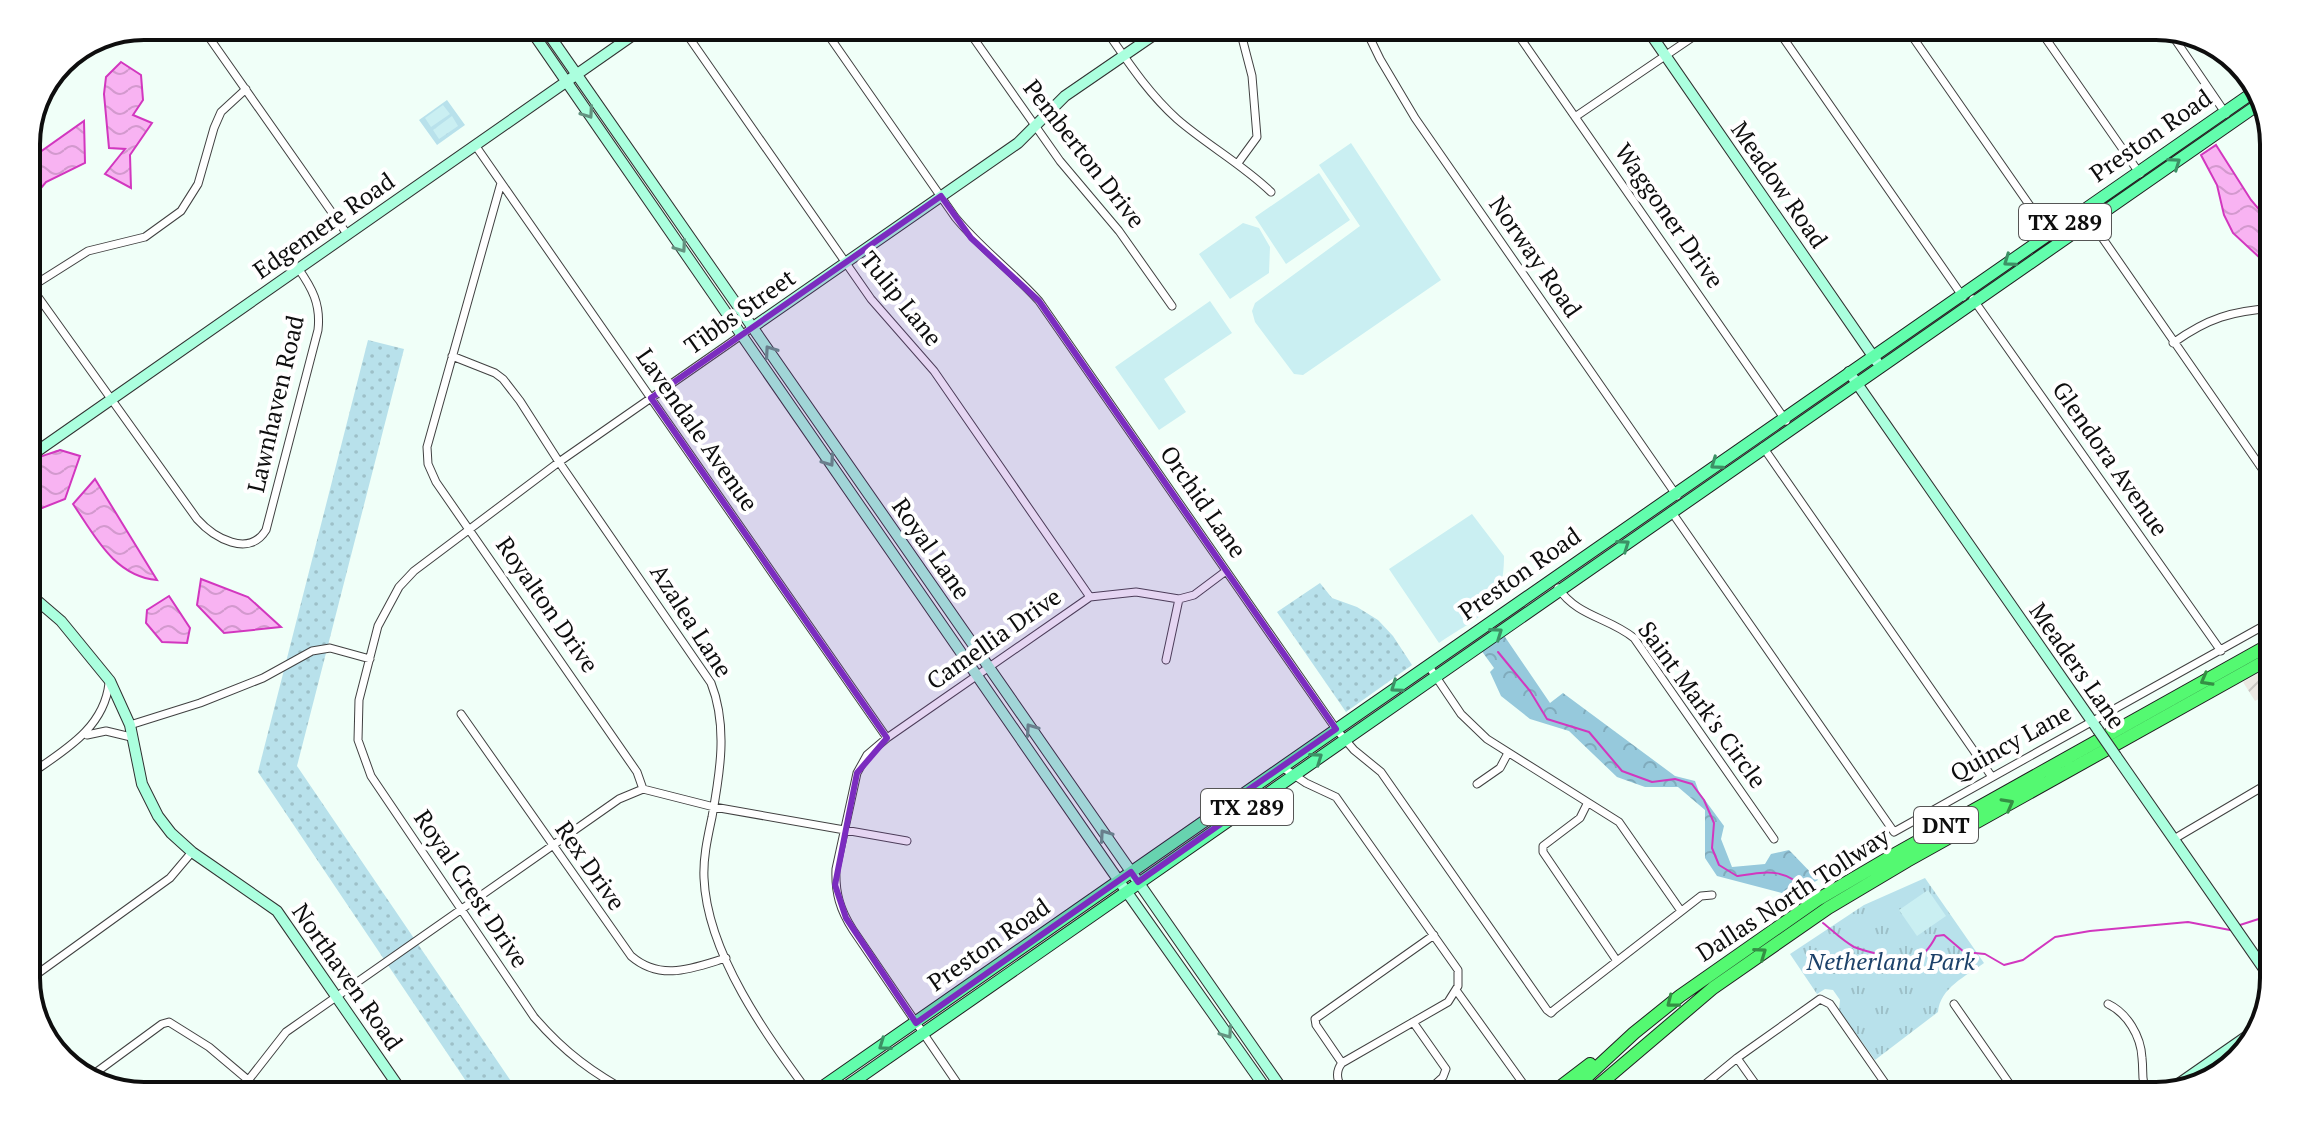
<svg xmlns="http://www.w3.org/2000/svg" width="2300" height="1122" viewBox="0 0 2300 1122" font-family="'PT Serif',serif">
<defs>
<pattern id="industrial-furrows" width="10" height="10" patternUnits="userSpaceOnUse" patternTransform="scale(2)"><rect width="10" height="10" fill="#ede9e3"/><path d="M-1 1l2-2M0 10L10 0M9 11l2-2" fill="none" stroke="#cac7c2"/></pattern>
<pattern id="grass-dots" width="8" height="8" patternUnits="userSpaceOnUse" patternTransform="scale(2)"><rect width="8" height="8" fill="#b8e1eb"/><path d="M2 2h.1M6 6h.1" fill="none" stroke="#9dc0c8" stroke-width="1.8" stroke-linecap="round"/></pattern>
<pattern id="forest-crowns" width="20" height="18" patternUnits="userSpaceOnUse" patternTransform="scale(2)"><rect width="20" height="18" fill="#96c9dc"/><path d="M2 6a3 3 0 1 1 6 0M12 15a3 3 0 1 1 6 0" fill="none" stroke="#80abbc"/></pattern>
<pattern id="park-tufts" width="24" height="20" patternUnits="userSpaceOnUse" patternTransform="scale(2)"><rect width="24" height="20" fill="#b8e1eb"/><path d="M3 7l-1-3M5 7V3M7 7l1-3M15 17l-1-3M17 17v-4M19 17l1-3" fill="none" stroke="#9dc0c8"/></pattern>
<pattern id="water-waves" width="16" height="10" patternUnits="userSpaceOnUse" patternTransform="scale(2)"><rect width="16" height="10" fill="#f8b3f2"/><path d="M0 5q4-4 8 0t8 0" fill="none" stroke="#d399ce"/></pattern>
</defs>
<rect width="100%" height="100%" fill="#f0fff8"/>
<path fill="url(#industrial-furrows)" d="M2274 664V691L2255 701 2243 682Z"/>
<path fill="url(#grass-dots)" d="M368 340 404 349 297 766 521 1096H476L258 772Z
M1320 583 1332 598 1357 607 1378 620 1393 636 1412 665 1346 712 1277 612Z"/>
<path fill="url(#forest-crowns)" d="M1503 634 1550 703 1563 693 1675 776 1695 781 1699 792 1724 826 1721 839 1732 867 1765 864 1771 854 1789 850 1818 880 1790 895 1717 876 1705 858V810L1678 787H1645L1617 777 1569 731 1530 719 1501 696 1490 672 1494 668 1481 650Z"/>
<path fill="url(#park-tufts)" d="M447 100 465 125 437 145 419 120Z
M1925 878 1984 963C1966 976 1940 988 1938 1012L1875 1060 1839 1010 1840 1000 1833 990 1825 989 1817 994 1790 954 1864 905Z"/>
<path fill="#caeff2" d="M443 105 450 114 431 127 425 118Z
M452 116 458 126 439 139 433 130Z
M1351 143 1441 280 1303 375 1294 374 1255 322 1252 311 1255 303 1360 226 1319 165Z
M1319 173 1350 220 1286 264 1255 217Z
M1243 223 1259 228 1270 247 1269 273 1230 299 1199 254Z
M1210 301 1232 333 1164 379 1186 412 1159 430 1115 367Z
M1472 514 1504 556C1504 612 1480 615 1439 643L1389 569Z
M1928 890 1946 916 1917 936 1899 910Z"/>
<path fill="url(#water-waves)" stroke="#d237bf" stroke-width="2" d="M121 62 141 75 143 100 133 115 152 123 130 155 131 188 105 174 125 149 109 148 104 94 106 77Z
M84 121 85 163 46 182 26 206V155L40 152Z
M2216 145 2251 200 2274 227V271L2233 233 2224 215 2217 185 2201 155Z
M60 450 80 456 65 499 32 512C23 500 21 469 36 459 42 455 53 453 60 450Z
M95 479 157 580C114 576 95 536 73 504Z
M201 579 248 597 281 627 224 633 197 605Z
M169 596 190 628 187 643 162 642 146 623 147 610Z"/>
<g fill="none" stroke-linecap="round" stroke-linejoin="round">
<path stroke="#d237bf" stroke-width="2" d="M1498 652 1530 691 1547 719 1589 732 1622 771 1652 782 1675 779 1692 784 1704 800 1714 823 1712 848 1719 865 1737 876C1770 871 1785 868 1810 893
M1823 923C1833 931 1843 941 1854 947 1861 950 1871 952 1878 954 1907 961 1921 966 1936 936L1944 935 1964 952 1985 954 2004 965 2023 960 2055 937 2090 931 2188 922 2230 930
M2240 925 2274 914"/>
<defs>
<path id="street" d="M201 26 347 234
M681 26 871 299 934 371 1090 597
M822 26 955 217C980 248 1012 271 1039 301L1336 729 1354 750 1381 772 1547 1010 1551 1013 1554 1010 1701 896 1712 895
M965 26 1060 161 1119 231 1172 306
M1103 26C1126 59 1147 92 1177 119 1207 145 1242 164 1271 192
M1364 26 1380 59 1415 118 1677 496
M1512 26 1786 421
M1775 26 1963 297
M1905 26 2051 236
M2037 26 2140 174
M2168 29 2226 114
M1575 117 1709 26
M475 145 887 738
M1238 163 1257 137 1252 76 1239 26
M501 183 427 447 428 464 436 482 637 772 643 789
M2083 210 2274 486
M26 280 197 519C214 538 249 558 266 530L318 330C321 304 312 288 298 268
M31 287 88 251 145 237 181 211 198 184 214 128 221 112 246 89
M1973 299 2221 651
M2173 343C2208 318 2232 311 2274 308
M452 356 495 373 503 379 520 401 559 462 711 683C728 726 720 773 712 817 708 836 703 857 704 878 707 954 767 1036 811 1096
M1763 447 1992 777
M2260 466 2274 458
M1671 511 1894 832 2274 620
M1558 588C1578 617 1608 617 1634 638L1774 839
M1166 660 1179 599
M1428 665 1461 714 1487 739 1619 822 1681 911
M461 714 631 956C661 982 693 968 726 958
M130 725 200 703 263 678 312 651 330 648 370 659
M87 735 106 731 131 737
M1282 767 1306 783 1336 797 1458 970V986L1448 1002 1342 1063C1333 1074 1339 1085 1347 1096
M26 777C61 752 104 730 109 683
M1477 784 1500 768 1508 753
M643 789 714 807 907 841
M1587 804 1580 818 1543 846V852L1617 961
M2174 839 2274 780
M26 982 170 878 192 852
M1456 990 1522 1082 1523 1090 1518 1096
M1954 1004 2018 1096
M2108 1004C2127 1013 2141 1036 2142 1058 2144 1076 2140 1078 2149 1096
M1413 1022 1446 1069 1443 1077 1422 1096
M1737 1058 1764 1096
M1342 1063 1316 1025 1315 1019 1434 935
M87 1079 162 1024 169 1022 209 1047 267 1096
M236 1096 286 1032 619 799 643 789
M635 1096C593 1073 565 1053 534 1017L371 776 358 740 359 700 378 626 399 587 414 571 559 462 753 327
M966 1096 853 930C840 910 835 893 836 869L857 773 867 755 887 738 1090 597 1136 592 1179 599 1194 595 1226 571
M1321 1096 1339 1084
M1691 1096 1737 1058 1820 999 1830 1004 1894 1096"/>
<path id="secondary" d="M528 26 1112 871 1271 1096
M543 26 1287 1096
M1645 26 1877 362
M753 327 1018 143 1065 96 1167 26
M1849 372 2098 730
M26 459 646 26
M26 591 61 621 110 681 130 725 142 784 158 816 171 833 192 852 277 911 405 1096
M2116 756 2273 982
M2195 1084 2243 1051
M2164 1094 2263 1025"/>
<path id="primary" d="M809 1096 2258 89
M833 1096 2262 102"/>
<path id="highway" d="M1548 1096 1590 1064
M1566 1096 1634 1033 1680 996 1817 900 1897 853 2274 642
M1586 1096 1713 988 1828 908 1907 861 2274 656"/>
</defs>
<use href="#street" stroke="#414141" stroke-width="9"/>
<use href="#secondary" stroke="#303030" stroke-width="12"/>
<use href="#primary" stroke="#1f1f1f" stroke-width="13"/>
<use href="#highway" stroke="#1f1f1f" stroke-width="14"/>
<use href="#street" stroke="#fff" stroke-width="7"/>
<use href="#secondary" stroke="#abffde" stroke-width="10"/>
<use href="#primary" stroke="#62fdac" stroke-width="11"/>
<use href="#highway" stroke="#54f971" stroke-width="12"/>
<defs>
<path id="secondary-bridge" d="M2098 730 2116 756"/>
</defs>
<use href="#secondary-bridge" stroke="#303030" stroke-width="12" stroke-linecap="butt"/>
<use href="#secondary-bridge" stroke="#abffde" stroke-width="10"/>
</g>
<defs><path id="oneway-chevron" d="M-2-3.5L2.5 0L-2 3.5" fill="none" stroke-width="1.6" stroke-linecap="round" stroke-linejoin="round" transform="scale(2)"/></defs>
<g stroke="#649380">
<use href="#oneway-chevron" transform="translate(588 113) rotate(55)"/>
<use href="#oneway-chevron" transform="translate(681 247) rotate(55)"/>
<use href="#oneway-chevron" transform="translate(770 351) rotate(-125)"/>
<use href="#oneway-chevron" transform="translate(829 461) rotate(55)"/>
<use href="#oneway-chevron" transform="translate(1031 729) rotate(-125)"/>
<use href="#oneway-chevron" transform="translate(1105 835) rotate(-125)"/>
<use href="#oneway-chevron" transform="translate(1227 1033) rotate(55)"/>
</g>
<g stroke="#3c9165">
<use href="#oneway-chevron" transform="translate(2175 163) rotate(-35)"/>
<use href="#oneway-chevron" transform="translate(2009 261) rotate(145)"/>
<use href="#oneway-chevron" transform="translate(1716 464) rotate(145)"/>
<use href="#oneway-chevron" transform="translate(1624 545) rotate(-35)"/>
<use href="#oneway-chevron" transform="translate(1497 633) rotate(-35)"/>
<use href="#oneway-chevron" transform="translate(1396 687) rotate(145)"/>
<use href="#oneway-chevron" transform="translate(1317 758) rotate(-35)"/>
<use href="#oneway-chevron" transform="translate(884 1045) rotate(145)"/>
</g>
<g stroke="#348f44">
<use href="#oneway-chevron" transform="translate(2206 680) rotate(151)"/>
<use href="#oneway-chevron" transform="translate(2008 804) rotate(-29)"/>
<use href="#oneway-chevron" transform="translate(1761 953) rotate(-35)"/>
<use href="#oneway-chevron" transform="translate(1672 1002) rotate(142)"/>
</g>
<path fill="#7b2cbf" fill-opacity="0.2" stroke="#7b2cbf" stroke-width="6" stroke-linejoin="round" d="M941 196 971 238 1039 301 1336 729 1225 806 1232 816 1138 882 1131 872 916 1023 846 918 835 885 857 773 887 738 651 398Z"/>
<g text-anchor="middle" stroke-width="8" stroke-linejoin="round" paint-order="stroke">
<g fill="#fff" stroke="#565656" stroke-width="2">
<rect x="2019" y="204" width="92" height="36" rx="6"/>
<rect x="1201" y="789" width="92" height="36" rx="6"/>
<rect x="1914" y="807" width="64" height="36" rx="6"/>
</g>
<g font-size="22" font-weight="bold" fill="#0e0e0e">
<text x="2065" y="230">TX 289</text>
<text x="1247" y="815">TX 289</text>
<text x="1946" y="833">DNT</text>
</g>
<g font-size="24" fill="#0e0e0e" stroke="#fff">
<text transform="translate(2151 136) rotate(-35)" y="8">Preston Road</text>
<text transform="translate(1084 154) rotate(52)" y="8">Pemberton Drive</text>
<text transform="translate(1779 185) rotate(55)" y="8">Meadow Road</text>
<text transform="translate(1669 216) rotate(55)" y="8">Waggoner Drive</text>
<text transform="translate(324 226) rotate(-35)" y="8">Edgemere Road</text>
<text transform="translate(1535 257) rotate(55)" y="8">Norway Road</text>
<text transform="translate(901 299) rotate(51)" y="8">Tulip Lane</text>
<text transform="translate(740 312) rotate(-35)" y="8">Tibbs Street</text>
<text transform="translate(276 404) rotate(-77)" y="8">Lawnhaven Road</text>
<text transform="translate(697 430) rotate(55)" y="8">Lavendale Avenue</text>
<text transform="translate(2110 459) rotate(55)" y="8">Glendora Avenue</text>
<text transform="translate(1203 502) rotate(55)" y="8">Orchid Lane</text>
<text transform="translate(931 549) rotate(55)" y="8">Royal Lane</text>
<text transform="translate(1520 574) rotate(-35)" y="8">Preston Road</text>
<text transform="translate(547 605) rotate(55)" y="8">Royalton Drive</text>
<text transform="translate(691 621) rotate(57)" y="8">Azalea Lane</text>
<text transform="translate(994 639) rotate(-35)" y="8">Camellia Drive</text>
<text transform="translate(2077 666) rotate(55)" y="8">Meaders Lane</text>
<text transform="translate(1702 705) rotate(54)" y="8">Saint Mark's Circle</text>
<text transform="translate(2011 743) rotate(-29)" y="8">Quincy Lane</text>
<text transform="translate(590 866) rotate(55)" y="8">Rex Drive</text>
<text transform="translate(471 889) rotate(56)" y="8">Royal Crest Drive</text>
<text transform="translate(1793 895) rotate(-33)" y="8">Dallas North Tollway</text>
<text transform="translate(989 945) rotate(-35)" y="8">Preston Road</text>
<text transform="translate(347 977) rotate(55)" y="8">Northaven Road</text>
</g>
<g font-size="24" font-style="italic" fill="#1c4169" stroke="#fff">
<text x="1891" y="970">Netherland Park</text>
</g>
</g>
<path d="M0 0H2300V1122H0ZM144 40H2156A104 104 0 0 1 2260 144V978A104 104 0 0 1 2156 1082H144A104 104 0 0 1 40 978V144A104 104 0 0 1 144 40Z" fill="#fff" fill-rule="evenodd"/>
<path fill="none" stroke="#0e0e0e" stroke-width="4" d="M144 40H2156A104 104 0 0 1 2260 144V978A104 104 0 0 1 2156 1082H144A104 104 0 0 1 40 978V144A104 104 0 0 1 144 40Z"/>
</svg>
